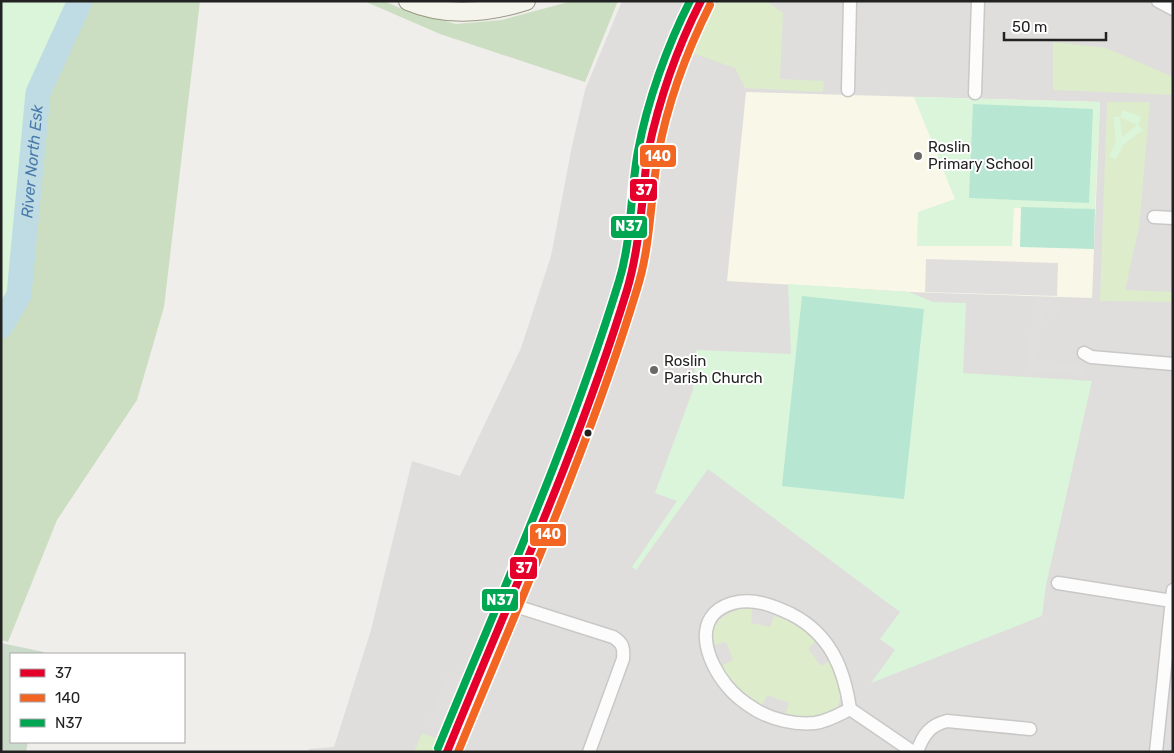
<svg xmlns="http://www.w3.org/2000/svg" width="1174" height="753" viewBox="0 0 1174 753" font-family="Rubik,sans-serif">
<rect width="100%" height="100%" fill="#f0eeeb"/>
<path fill="#dfdedc" d="M622 1H1173V752H308L309 749 334 747 371 630 412 461 460 476 521 348 551 256 572 146 585 90Z"/>
<path fill="#f8f7e8" d="M746 92 1100 102 1092 298 909 292 727 281Z"/>
<path fill="#ddeccb" d="M718 1H766L783 13 780 79 824 81 823 92 745 88 735 68 692 53 712 11Z
M1053 42 1106 48 1173 77V95L1053 90Z
M1107 102H1150L1139 227 1125 290 1173 292V302L1100 301Z
M740 609H752L751 623 770 627 774 616 791 621 817 640 808 649 821 666 830 661C853 709 835 726 785 715L789 703 767 695 762 705C744 695 733 684 721 666L733 660 726 642 713 645C710 623 721 616 740 609Z
M422 733 443 741 438 752H414Z"/>
<path fill="#cbdec1" d="M1 1H200L164 307 137 400 57 520 8 642 1 640Z
M364 1H384L407 11 456 24 502 20 572 1H618L585 82 440 34Z"/>
<path fill="#cadbca" d="M1 643 44 652V654H11V742H28L26 752H1Z"/>
<path fill="#daf5da" fill-rule="evenodd" d="M1 1H71L54 38 30 96 14 291 1 313Z
M914 97 1100 102 1095 209 1014 208 1012 246H917L918 212 955 199Z
M1123 110 1141 117 1138 125 1143 130 1123 145 1116 159 1109 156 1116 141 1113 117H1120ZM1120 117 1137 125 1123 136H1122Z
M788 284 909 292 933 302 966 303 963 373 1092 381 1046 585 1042 616 871 683 895 650 880 639 900 612 708 469 636 570 632 567 677 501 655 493 693 390 696 350 791 354Z"/>
<path fill="#b7e6d2" d="M973 104 1093 109 1089 203 969 198Z
M1021 207 1095 209 1094 249 1020 247Z
M802 296 924 309 904 499 782 486Z"/>
<path fill="#e0dfde" d="M926 259 1058 263 1057 296 925 292Z
M1034 299 1060 301 1059 314 1042 313 1038 360 1083 364 1082 375 1027 371Z
M449 671 468 679 446 730 428 723Z"/>
<g fill="none" stroke-linecap="round" stroke-linejoin="round">
<path stroke="#bfdbe3" stroke-width="25" id="s1" d="M1 326 19 295 38 93 80 1"/>
<defs>
<path id="street" d="M1158 1 1173 9
M848 90 850 1
M975 93 978 1
M1154 217 1173 218
M1084 353 1091 357 1173 364
M1058 583 1172 601
M509 604 613 637C623 643 624 648 623 659L589 752
M850 709C838 715 828 721 815 723 796 725 773 720 756 710 746 704 735 696 727 686 706 661 690 615 733 603 754 598 772 605 791 614 830 634 844 668 850 709L913 752
M917 752C923 735 930 725 947 721L1030 729
M1156 752 1173 590"/>
<path id="secondary" d="M408 1C445 17 488 13 526 1
M447 752 566 462 612 338 632 272 637 247 648 153 660 107 677 55 689 25 701 1"/>
</defs>
<use href="#street" stroke="#c9c8c7" stroke-width="15"/>
<use href="#secondary" stroke="#999a82" stroke-width="20"/>
<use href="#street" stroke="#fdfcfc" stroke-width="12"/>
<use href="#secondary" stroke="#f4f4ed" stroke-width="18"/>
<defs>
<path id="bus-1" d="M447 752C509 600 579 447 627 290 637 256 640 222 644 188 645 176 646 163 648 152 659 100 677 48 701 1"/>
<path id="bus-2" d="M458 752C521 599 589 447 637 289 651 245 650 200 658 155 667 105 687 51 710 5"/>
<path id="bus-3" d="M438 748C501 594 570 441 619 281 632 239 630 194 638 151 647 102 667 46 690 1"/>
</defs>
<use href="#bus-1" stroke="#fff" stroke-width="11"/>
<use href="#bus-2" stroke="#fff" stroke-width="11"/>
<use href="#bus-3" stroke="#fff" stroke-width="11"/>
<use href="#bus-1" stroke="#e4002b" stroke-width="8"/>
<use href="#bus-2" stroke="#f26522" stroke-width="8"/>
<use href="#bus-3" stroke="#00a651" stroke-width="8"/>
</g>
<g fill="#6a6968" stroke="#fff" stroke-width="2">
<circle cx="918" cy="156" r="5"/>
<circle cx="654" cy="370" r="5"/>
</g>
<circle fill="#222" stroke="#fff" stroke-width="2" cx="588" cy="433" r="4.5"/>
<g text-anchor="middle" stroke-width="4" stroke-linejoin="round" paint-order="stroke">
<g font-size="15" fill="#222" stroke="#fff" text-anchor="start">
<text x="928" y="152">Roslin<tspan x="928" dy="17">Primary School</tspan></text>
<text x="664" y="366">Roslin<tspan x="664" dy="17">Parish Church</tspan></text>
</g>
<g font-size="16" font-style="italic" fill="#4a7aab" stroke="#fff">
<text dy="6" stroke="none"><textPath href="#s1" startOffset="170">River North Esk</textPath></text>
</g>
</g>
<g stroke="#fff" stroke-width="2">
<rect x="639" y="144" width="38" height="24" rx="5" fill="#f26522"/>
<rect x="629" y="178" width="29" height="24" rx="5" fill="#e4002b"/>
<rect x="610" y="215" width="38" height="24" rx="5" fill="#00a651"/>
<rect x="529" y="523" width="38" height="24" rx="5" fill="#f26522"/>
<rect x="509" y="556" width="29" height="24" rx="5" fill="#e4002b"/>
<rect x="481" y="588" width="38" height="24" rx="5" fill="#00a651"/>
</g>
<g font-size="14" text-anchor="middle" font-weight="bold" fill="#fff">
<text x="658" y="161">140</text>
<text x="644" y="195">37</text>
<text x="629" y="231">N37</text>
<text x="548" y="539">140</text>
<text x="524" y="573">37</text>
<text x="500" y="605">N37</text>
</g>
<rect width="1174" height="753" fill="none" stroke="#222222" stroke-width="5"/>
<rect x="10" y="653" width="175" height="90" fill="#ffffff" stroke="#a7a7a7"/>
<rect x="20" y="669" width="25" height="8" fill="#e4002b" stroke="#a7a7a7"/>
<text x="55" y="678" font-size="15" fill="#222222">37</text>
<rect x="20" y="694" width="25" height="8" fill="#f26522" stroke="#a7a7a7"/>
<text x="55" y="703" font-size="15" fill="#222222">140</text>
<rect x="20" y="719" width="25" height="8" fill="#00a651" stroke="#a7a7a7"/>
<text x="55" y="728" font-size="15" fill="#222222">N37</text>
<path d="M1004 32v8h102v-8" fill="none" stroke="#222222" stroke-width="2.5"/>
<text x="1012" y="32" font-size="15" fill="#222222" stroke="#ffffff" stroke-width="4" paint-order="stroke">50 m</text>
</svg>
